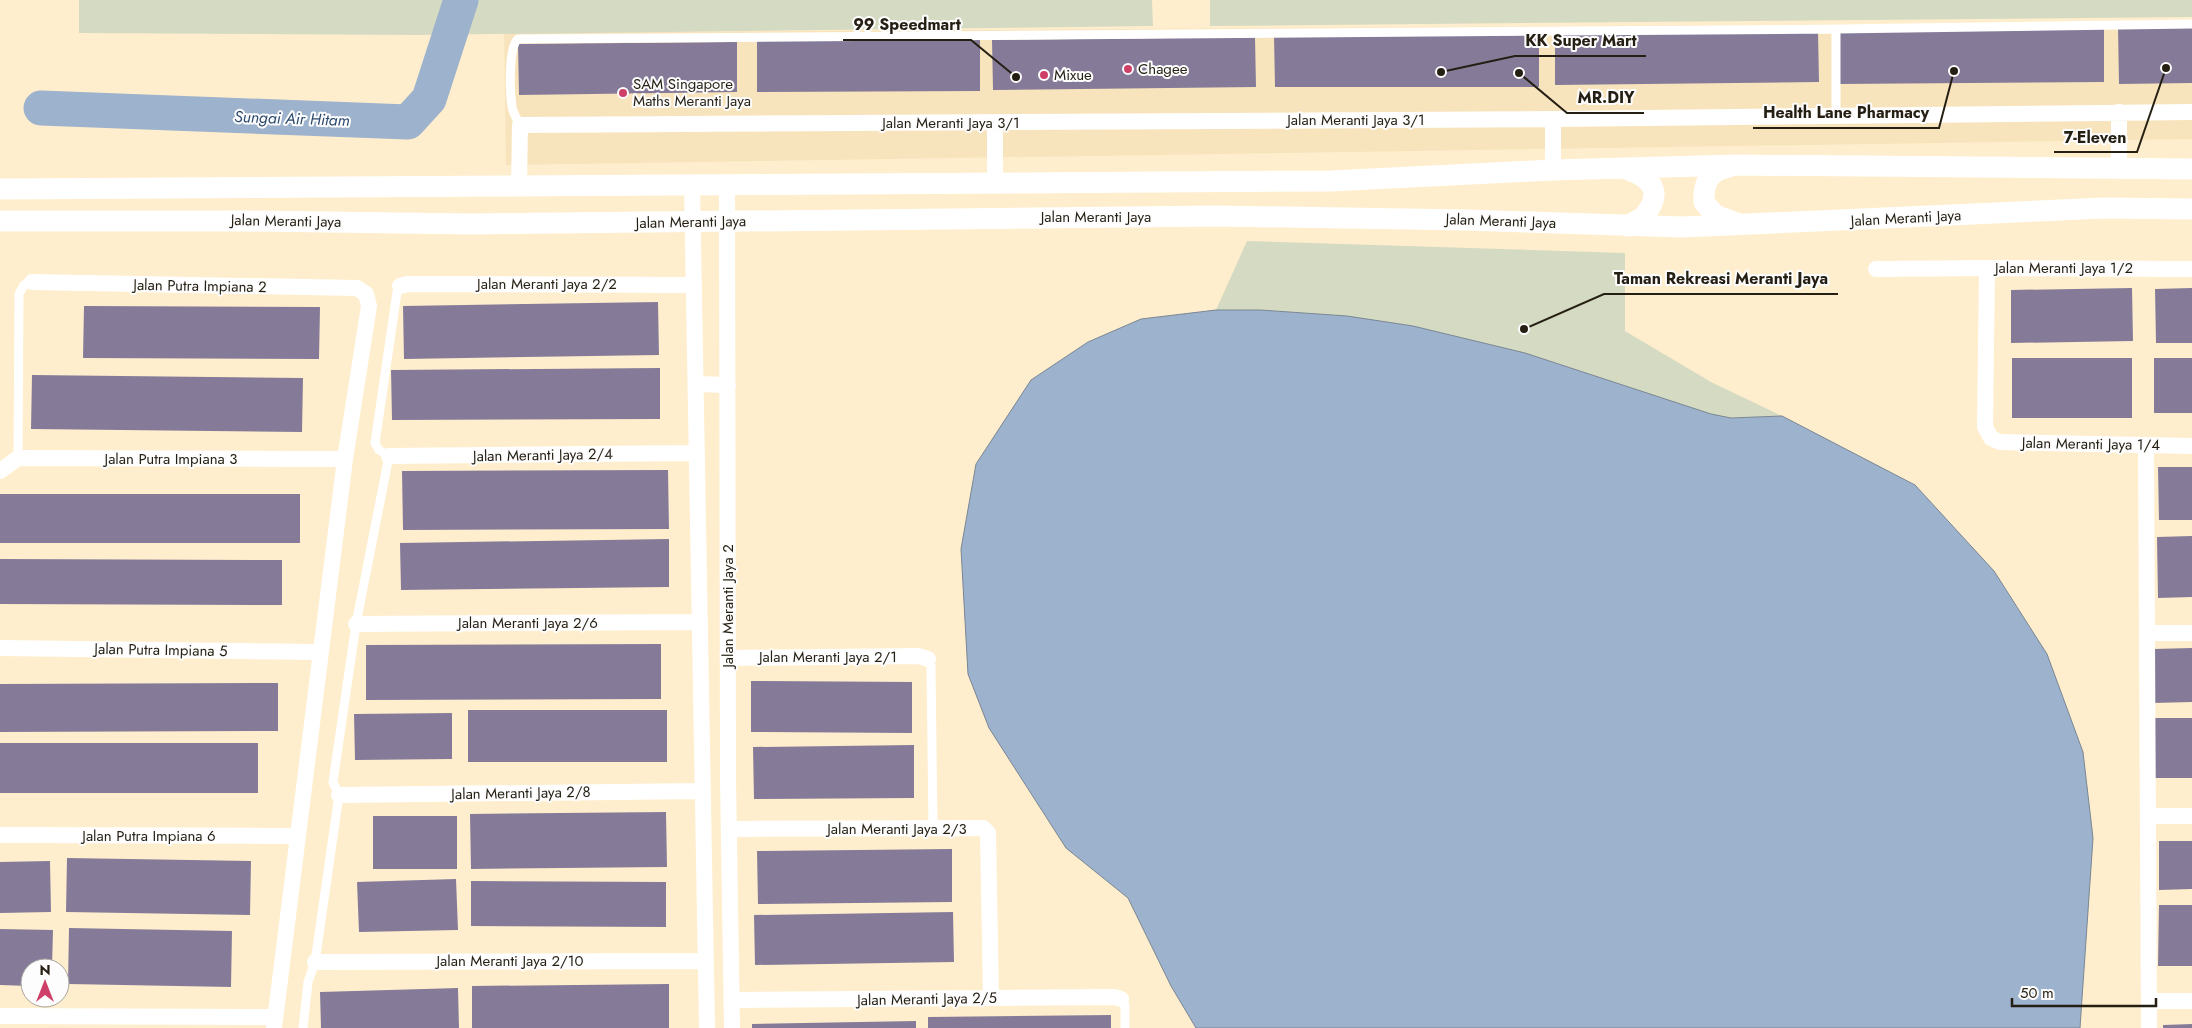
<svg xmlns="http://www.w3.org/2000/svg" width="2192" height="1028" viewBox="0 0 2192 1028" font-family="Jost,sans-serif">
<rect width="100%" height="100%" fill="#ffeecd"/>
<path fill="#f8e4bc" d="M2192 22V139L506 165 504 33Z"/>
<path fill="#d5dac2" d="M79 0H1152L1153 26 418 35 79 33Z
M1210 0H2192V17L1210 26Z
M1247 241 1625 253V331L1711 382 1782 416 1731 418 1711 414 1525 353 1413 326 1347 316 1260 310H1216Z"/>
<path fill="#9db2cc" stroke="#798694" d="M1216 310H1260L1347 316 1413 326 1525 353 1711 414 1731 418 1782 416 1915 485 1994 571 2047 654 2083 752 2093 838 2080 1028H1196L1171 986 1128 898 1066 848 989 728 968 674 961 549 976 464 1031 380 1088 342 1141 319Z"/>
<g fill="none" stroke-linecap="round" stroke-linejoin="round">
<path stroke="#9db2cc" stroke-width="35" d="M41 108 408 122 429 99 461 0"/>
</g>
<path fill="#857b99" d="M2118 27H2192V83L2119 84Z
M2104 28V82L1839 84V30Z
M1818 31 1819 82 1555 85V34Z
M1539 35V87H1275L1274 36Z
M1255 37 1256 87 993 90 992 40Z
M980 38V91L757 92V39Z
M737 42V92L519 95 518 44Z
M2132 288 2133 341 2011 343V290Z
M2192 288V343H2156L2155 289Z
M658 302 659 355 404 359 403 306Z
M84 306 320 307 319 359 83 358Z
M2012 358H2132V418H2012Z
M2154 358H2192V413H2154Z
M660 368V419L392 420 391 370Z
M32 375 303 378 302 432 31 429Z
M2158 467H2192V520H2159Z
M668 470 669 529 403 530 402 471Z
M0 494H300V543H0Z
M2192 536V597L2158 598 2157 537Z
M669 539V587L401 590 400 543Z
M0 559 282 560V605L0 604Z
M661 644V699L366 700V645Z
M2192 648V702L2153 703V649Z
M751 681 912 682V733L751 732Z
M278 683V731L0 732V684Z
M468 710H667V762H468Z
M452 713V759L355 760 354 714Z
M2155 718H2192V778H2155Z
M0 743H258V793H0Z
M914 745V798L754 799 753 747Z
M666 812 667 867 471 869 470 814Z
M373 816H457V869H373Z
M2159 841H2192V889L2159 890Z
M952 849V902L758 904 757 851Z
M67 858 251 861 250 915 66 912Z
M50 861 51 912 0 913V862Z
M456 879 458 930 359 932 357 882Z
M471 881 666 882V927L471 926Z
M2159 905H2192V966H2158Z
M953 912 954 962 755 965 754 915Z
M69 928 232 931 231 987 68 984Z
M0 929 53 930 52 968H30V986L0 985Z
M669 984V1028H472V986Z
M458 988 459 1028H321L320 992Z
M1111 1015V1028H928V1017Z
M916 1021V1028H752V1024Z
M2192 1024V1028H2163V1025Z"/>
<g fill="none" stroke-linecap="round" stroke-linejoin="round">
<path stroke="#fff" stroke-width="9" d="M1836 29V116
M520 125C517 119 513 113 512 107 510 93 508 47 518 39L1836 29 2192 24
M18 458 19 294 24 285 32 282
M928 659 931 665 933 829
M1121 999 1125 1005V1028
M303 1028 308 982 315 962 339 795 333 782 356 624 389 456 379 450 375 443 397 292 400 286"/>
<path stroke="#fff" stroke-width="16" d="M1553 119V170
M2119 168V112
M995 182V123
M727 184 728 780 732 1028
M692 185 707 1028
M519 186 520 125 1553 119 2192 112
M1876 269 1987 268
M2192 269 1987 268 1985 427 1991 438 2000 442 2192 446
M32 282 357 288 366 294 369 306 345 459 274 1028
M400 286 407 284 694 285
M696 384 728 385
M2146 446 2149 1028
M389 456 697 453
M0 471 18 458 345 459
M356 624 700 622
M2147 633H2192
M0 648 321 652
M728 658 919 656 928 659
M339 795 703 791
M2148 816H2192
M729 829 983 828 988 833 991 998
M0 835 297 836
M315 962 706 961
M732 1000 1115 997 1121 999
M2149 1001H2192
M0 1016 275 1017"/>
<path stroke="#fff" stroke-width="21" d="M1729 167C1709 170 1703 184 1704 202L1715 215 1737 223
M1626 169C1650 177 1665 191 1644 216 1640 220 1632 223 1627 226
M0 189 1331 181 1553 170 1736 165 2192 169
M0 221H246L472 224 1216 216 1466 220 1683 227 2105 208 2192 209"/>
</g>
<g fill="#cf4069" stroke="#fdfdfd" stroke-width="2">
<circle cx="1128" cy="69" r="5"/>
<circle cx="1044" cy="75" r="5"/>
<circle cx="623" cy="93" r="5"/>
</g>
<g text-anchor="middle" stroke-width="4" stroke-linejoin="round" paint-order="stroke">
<g font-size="15" fill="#251f13" stroke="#fdfdfd" text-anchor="start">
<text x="1138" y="74">Chagee</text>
<text x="1054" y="80">Mixue</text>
<text x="633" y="89">SAM Singapore<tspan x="633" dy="17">Maths Meranti Jaya</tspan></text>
</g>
<g font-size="15" fill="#251f13" stroke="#fdfdfd">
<text x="1356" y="125">Jalan Meranti Jaya 3/1</text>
<text x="951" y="128">Jalan Meranti Jaya 3/1</text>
<text x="1096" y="222">Jalan Meranti Jaya</text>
<text transform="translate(1906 218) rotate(-3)" y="5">Jalan Meranti Jaya</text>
<text transform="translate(286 221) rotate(1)" y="5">Jalan Meranti Jaya</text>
<text transform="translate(1501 221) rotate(2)" y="5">Jalan Meranti Jaya</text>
<text transform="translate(691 222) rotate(-1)" y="5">Jalan Meranti Jaya</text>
<text x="2064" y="273">Jalan Meranti Jaya 1/2</text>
<text x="547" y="289">Jalan Meranti Jaya 2/2</text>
<text transform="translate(200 286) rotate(1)" y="5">Jalan Putra Impiana 2</text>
<text transform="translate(2091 444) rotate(1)" y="5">Jalan Meranti Jaya 1/4</text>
<text transform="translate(543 455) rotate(-1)" y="5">Jalan Meranti Jaya 2/4</text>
<text x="171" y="464">Jalan Putra Impiana 3</text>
<text transform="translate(728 606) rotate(-90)" y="5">Jalan Meranti Jaya 2</text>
<text x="528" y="628">Jalan Meranti Jaya 2/6</text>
<text transform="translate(161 650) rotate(1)" y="5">Jalan Putra Impiana 5</text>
<text x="828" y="662">Jalan Meranti Jaya 2/1</text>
<text transform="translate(521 793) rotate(-1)" y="5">Jalan Meranti Jaya 2/8</text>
<text x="897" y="834">Jalan Meranti Jaya 2/3</text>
<text x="149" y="841">Jalan Putra Impiana 6</text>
<text x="510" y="966">Jalan Meranti Jaya 2/10</text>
<text transform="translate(927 999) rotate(-1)" y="5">Jalan Meranti Jaya 2/5</text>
</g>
<g font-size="16" font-style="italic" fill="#29496e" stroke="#fdfdfd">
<text transform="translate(292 118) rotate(2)" y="6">Sungai Air Hitam</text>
</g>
</g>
<path fill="none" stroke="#251f13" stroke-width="2" d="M1016 77L971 40H843M1441 72L1515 56H1646M1519 73L1567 113H1644M1954 71L1939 128H1753M2166 68L2137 152H2054M1524 329L1604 294H1838"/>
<g fill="#251f13" stroke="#fdfdfd" stroke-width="2">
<circle cx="1016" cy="77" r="5"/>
<circle cx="1441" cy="72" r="5"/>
<circle cx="1519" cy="73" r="5"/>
<circle cx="1954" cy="71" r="5"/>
<circle cx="2166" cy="68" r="5"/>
<circle cx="1524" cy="329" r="5"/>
</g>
<g font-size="16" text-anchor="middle" font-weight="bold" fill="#251f13" stroke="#fdfdfd" stroke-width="4" stroke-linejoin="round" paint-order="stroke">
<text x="907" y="30">99 Speedmart</text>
<text x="1581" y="46">KK Super Mart</text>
<text x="1606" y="103">MR.DIY</text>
<text x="1846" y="118">Health Lane Pharmacy</text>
<text x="2095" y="143">7-Eleven</text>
<text x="1721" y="284">Taman Rekreasi Meranti Jaya</text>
</g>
<g transform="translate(45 983)"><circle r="24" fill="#fdfdfd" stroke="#a7a49f"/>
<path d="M0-4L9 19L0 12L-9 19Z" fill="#cf4069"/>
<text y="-8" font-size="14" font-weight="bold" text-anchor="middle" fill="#251f13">N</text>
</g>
<path d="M2012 998v8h144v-8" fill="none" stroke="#251f13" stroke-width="2.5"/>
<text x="2020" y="998" font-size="15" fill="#251f13" stroke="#fdfdfd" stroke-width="4" paint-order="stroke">50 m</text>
</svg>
